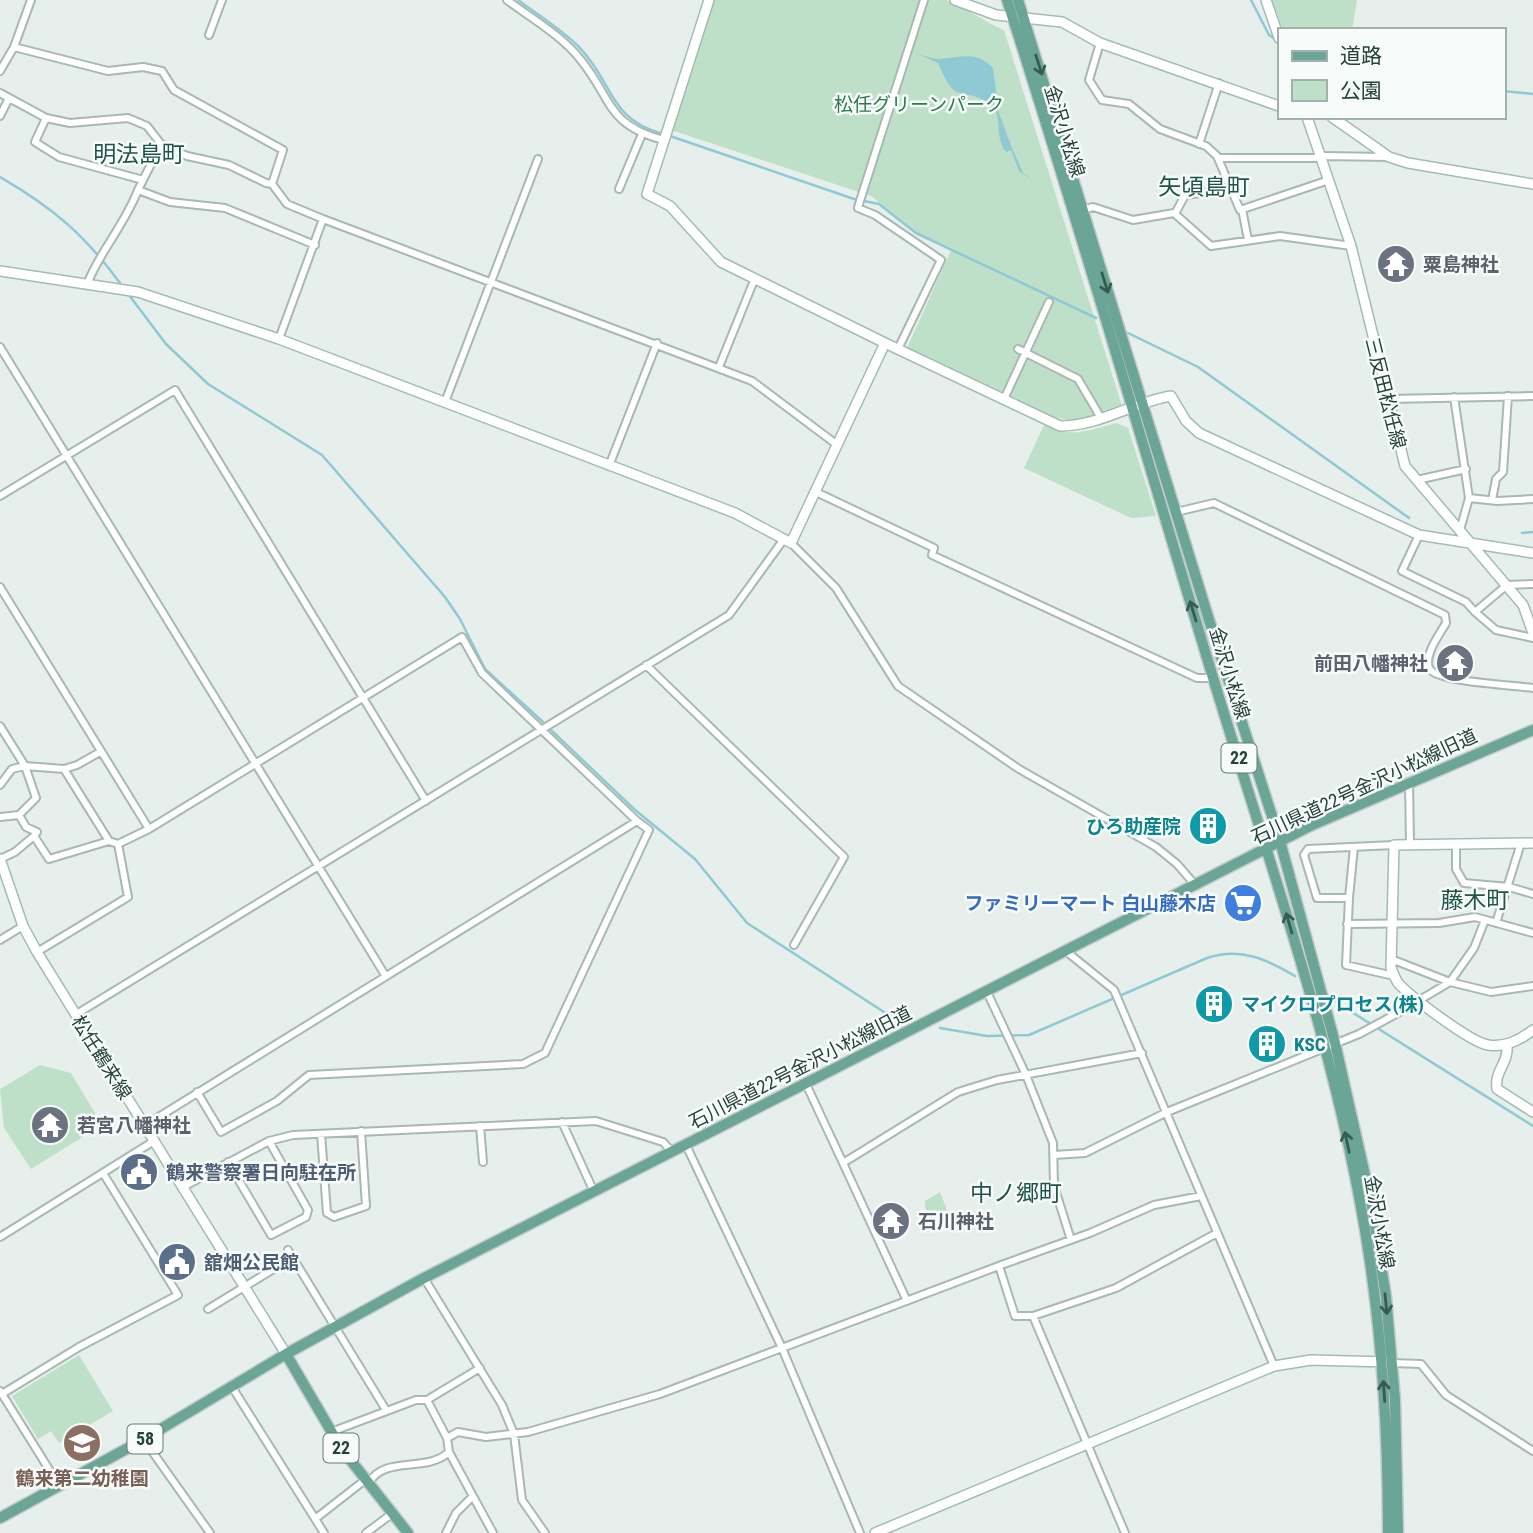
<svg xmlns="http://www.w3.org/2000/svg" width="1533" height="1533" viewBox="0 0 1533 1533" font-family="'Roboto Condensed','Noto Sans JP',sans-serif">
<rect width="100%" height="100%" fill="#e6efeb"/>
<path fill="#bfe0c8" d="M713 0H946C967 8 983 21 1004 30L1122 406 1078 422 1054 417 907 348 952 248 920 235 871 196 671 130Z
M1272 0H1357L1352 30H1283Z
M1117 423 1128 428 1156 516 1131 518 1024 468 1044 425C1070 439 1090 430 1117 423Z
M40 1065 71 1073 102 1125 31 1169 4 1128 0 1089Z
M940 1192 947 1210 931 1216 925 1208V1201Z
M79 1355 113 1411 59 1443 51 1431 38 1439 12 1396Z"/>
<path fill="#8ec9d4" d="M916 53C923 55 931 59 939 59 961 58 975 50 993 68L999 113 1012 148 1023 173 1038 184 1019 171 1011 150 1006 152C994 137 1003 118 992 104 958 84 958 109 938 63Z"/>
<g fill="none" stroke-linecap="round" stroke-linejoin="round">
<path stroke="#8ec9d4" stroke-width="2.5" d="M518 0C538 15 561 29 579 47 614 83 608 119 663 134
M1251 0 1269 35 1277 40
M1503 91 1533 94
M670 136 854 199 879 204 916 233 1096 318
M0 177C52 207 84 234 120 283
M129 295 166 344 208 384 322 455 445 597 460 619 485 669 543 722
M1128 333 1198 367 1409 518
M1522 533 1533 532
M551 730 634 809 695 859 747 923 890 1016 906 1021
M1331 999 1533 1126
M940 1028 987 1036 1029 1035 1207 958C1241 947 1266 959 1295 976"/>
<defs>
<path id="street" d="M507 0C531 18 562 36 580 59 613 99 605 124 663 140
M209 35 222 0
M1100 43 1089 80 1102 100 1129 104 1160 129 1206 146 1217 156 1240 210 1329 180
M14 47 108 71 143 67 162 71 174 90 283 150 272 184
M0 71 14 47 31 0
M0 93 46 118 70 123 128 118 147 126 161 144 187 156 229 165 266 183 272 184 287 204 323 219 752 381 836 444
M0 116 9 98
M46 118 35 142 59 157 143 180
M161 144 138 190 170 202 225 208 315 245
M1199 144 1219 83
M1321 156 1389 157
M1218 158H1321
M619 189 642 134
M1242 209 1248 240
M1082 210 1093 207 1133 220 1174 213 1211 246 1280 236 1351 246
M1175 214 1185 195 1232 189
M88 282C101 250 125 224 138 190
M279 339 323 219
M0 347 385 975
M898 349 941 260 875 215 858 208 859 204 924 0
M1018 349 1078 379 1101 418
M719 367 755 278
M1454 397 1469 498
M1004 399 1049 302
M1389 399 1533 396
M445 402 538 159
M609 466 657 343
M1417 480 1466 469
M816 492 934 548 932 555 1197 678H1213
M0 496 175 390 426 801
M1492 500 1496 479 1503 472 1508 396
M1176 512 1214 503 1445 615 1446 623C1440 634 1424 654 1429 668 1435 682 1514 685 1533 688
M1460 530 1469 498 1497 501 1533 499
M1419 535 1402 571 1466 602 1475 612
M791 543 836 588 898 686 1019 769 1156 847 1177 864 1196 886
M1533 584 1507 585 1475 612 1496 630 1533 638
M0 587 149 829
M646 665 844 857 794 945
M0 726 25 766 64 769 109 841 118 844 149 829 462 637 482 673 637 821 144 1126
M64 769 77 765 100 752
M1409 783 1410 844
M0 785 12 769 25 766 36 798 19 815
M0 817 19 815 26 827 37 832 34 836 49 859 109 841
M1456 844V869L1464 883 1509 887 1533 894
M1354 847 1349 898H1317L1304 855 1308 849 1394 845
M0 859 15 852 34 836
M1349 898 1346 965 1394 976
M1496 923 1521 843
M1347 924 1439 923 1475 917 1533 933
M0 940 23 926
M37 952 128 897 118 844
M1067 952 1114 990 1274 1366
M1391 959 1450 982 1491 992 1533 986
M987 992 1026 1075 1053 1143 1054 1186 1071 1240
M75 1015 729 615 784 539
M806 1084 843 1163 958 1092 997 1080 1142 1053
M197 1092 221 1132 277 1101 309 1075 523 1064 545 1053 649 830 637 821
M562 1122 594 1192
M480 1126 483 1162
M321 1134 327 1213 334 1217 366 1206 361 1131
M686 1145 782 1348 860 1533
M1054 1155 1085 1153 1167 1112 1359 1034 1396 1014 1450 982 1474 948 1485 920
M228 1162 271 1235 306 1217 308 1210 269 1141
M843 1163 907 1301
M183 1187 269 1141 293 1135 596 1121 663 1142 672 1152
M0 1237 154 1141
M288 1250 386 1410
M999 1266 1015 1316H1033L1116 1288 1217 1233
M424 1278 502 1405 514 1434 522 1500 545 1533
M208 1309 285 1262
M1033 1316 1125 1533
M1393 1363 1421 1364 1446 1395 1533 1451
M232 1387 324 1533
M0 1391 2 1394 79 1347 178 1295 103 1173
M2 1394 60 1487
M427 1400 480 1368
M331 1432 416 1400H427L447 1438 449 1452C427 1473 384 1455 369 1483
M447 1438 458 1432 486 1437 528 1432 660 1394 1004 1264 1090 1233 1154 1205 1201 1196
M144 1440 210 1533
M449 1452 493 1533
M315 1519 365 1480
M366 1533 393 1513
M446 1533 456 1513 472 1497"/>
<path id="secondary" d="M709 0 647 194 670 206 721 262 885 343
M955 0 996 15 1062 22 1100 43 1279 106
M1266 0 1279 38
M1307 117 1351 246 1405 466 1523 605 1533 633
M1332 117 1389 157 1408 163 1533 184
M0 271 138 292 279 339 735 513 791 543 885 343 1060 426C1100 426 1133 402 1171 396L1186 421 1199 433 1419 535 1533 553
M1533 843 1394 845 1391 968C1393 973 1395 978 1398 983 1411 997 1470 1042 1488 1045 1505 1048 1520 1040 1533 1030
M0 859 23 926 37 952 286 1354
M1507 1045C1509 1063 1494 1071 1497 1089L1533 1112
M875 1533 1274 1366 1311 1360 1387 1362"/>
<path id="primary" d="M1007 0C1079 222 1143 447 1211 671 1269 864 1339 1055 1369 1255 1383 1347 1388 1440 1388 1533
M1018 0 1210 623 1280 841 1335 1043 1372 1206 1386 1297 1395 1400 1398 1533
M286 1354 341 1448 408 1533
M0 1518 139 1442 286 1354 424 1278 1310 826 1533 730"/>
</defs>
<use href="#street" stroke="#a8b8b2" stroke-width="10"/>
<use href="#secondary" stroke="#a4bbb3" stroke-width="12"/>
<use href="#primary" stroke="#c2cac8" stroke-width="13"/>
<use href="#street" stroke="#fff" stroke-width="6"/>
<use href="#secondary" stroke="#fff" stroke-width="9"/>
<use href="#primary" stroke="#6aa596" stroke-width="10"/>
</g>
<defs><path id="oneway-shaft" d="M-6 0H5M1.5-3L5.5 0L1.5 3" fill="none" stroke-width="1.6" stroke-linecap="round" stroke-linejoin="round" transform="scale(1.75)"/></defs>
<g stroke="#365b51">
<use href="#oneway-shaft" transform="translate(1039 65) rotate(72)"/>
<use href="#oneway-shaft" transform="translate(1105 283) rotate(73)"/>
<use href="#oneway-shaft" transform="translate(1193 611) rotate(-107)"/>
<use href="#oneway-shaft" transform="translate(1289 923) rotate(-106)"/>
<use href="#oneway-shaft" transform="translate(1347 1142) rotate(-102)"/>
<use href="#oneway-shaft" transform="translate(1386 1304) rotate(84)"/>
<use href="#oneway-shaft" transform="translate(1384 1391) rotate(-94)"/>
</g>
<defs>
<symbol id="temple-disc" viewBox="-11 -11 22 22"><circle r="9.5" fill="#6b7280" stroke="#f7fbf9"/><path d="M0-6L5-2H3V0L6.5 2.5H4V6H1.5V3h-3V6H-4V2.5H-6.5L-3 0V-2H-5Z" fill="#fff"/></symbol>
<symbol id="building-disc" viewBox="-11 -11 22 22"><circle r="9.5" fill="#0f9aa8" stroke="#f7fbf9"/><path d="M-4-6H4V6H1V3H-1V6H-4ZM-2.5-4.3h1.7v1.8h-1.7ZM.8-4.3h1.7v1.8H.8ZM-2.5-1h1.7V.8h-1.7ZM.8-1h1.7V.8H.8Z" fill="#fff"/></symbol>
<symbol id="supermarket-disc" viewBox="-11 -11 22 22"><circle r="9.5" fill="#3f7fe0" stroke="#f7fbf9"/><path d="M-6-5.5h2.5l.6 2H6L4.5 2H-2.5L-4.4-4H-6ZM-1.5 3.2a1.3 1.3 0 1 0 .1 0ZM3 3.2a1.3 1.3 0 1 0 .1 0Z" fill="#fff"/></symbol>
<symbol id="civic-disc" viewBox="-11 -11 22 22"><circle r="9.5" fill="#5c6f8a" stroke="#f7fbf9"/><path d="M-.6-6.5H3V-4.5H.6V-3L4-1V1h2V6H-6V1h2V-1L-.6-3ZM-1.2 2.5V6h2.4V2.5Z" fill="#fff"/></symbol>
<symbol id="school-disc" viewBox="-11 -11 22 22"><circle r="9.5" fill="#8d6e63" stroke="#f7fbf9"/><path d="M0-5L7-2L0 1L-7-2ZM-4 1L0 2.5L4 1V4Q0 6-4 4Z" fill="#fff"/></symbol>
</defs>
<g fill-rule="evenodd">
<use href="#temple-disc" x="1374" y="242" width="44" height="44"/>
<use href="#temple-disc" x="1433" y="641" width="44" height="44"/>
<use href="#building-disc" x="1186" y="804" width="44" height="44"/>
<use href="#supermarket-disc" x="1221" y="881" width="44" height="44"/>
<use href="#building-disc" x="1192" y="982" width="44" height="44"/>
<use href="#building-disc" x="1245" y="1022" width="44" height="44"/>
<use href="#temple-disc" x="28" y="1103" width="44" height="44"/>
<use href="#civic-disc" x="117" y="1150" width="44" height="44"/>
<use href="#temple-disc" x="869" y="1199" width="44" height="44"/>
<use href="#civic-disc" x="155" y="1240" width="44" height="44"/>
<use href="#school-disc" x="60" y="1421" width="44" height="44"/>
</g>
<g text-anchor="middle" stroke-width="5" stroke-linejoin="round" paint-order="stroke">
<g fill="#f7fbf9" stroke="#637a73" stroke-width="2">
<rect x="1221.5" y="743.5" width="35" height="29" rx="5"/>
<rect x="127.5" y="1424.5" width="35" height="29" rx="5"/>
<rect x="323.5" y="1433.5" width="35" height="29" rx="5"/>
</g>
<g font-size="18" font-weight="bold" fill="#24423a">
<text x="1239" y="764">22</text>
<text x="145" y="1445">58</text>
<text x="341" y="1454">22</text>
</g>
<g font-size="19" fill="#2d7a4b" stroke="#f7fbf9">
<text x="919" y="111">松任グリーンパーク</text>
</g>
<g font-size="19" fill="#24423a" stroke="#f7fbf9">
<text transform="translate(1065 131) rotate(73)" y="7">金沢小松線</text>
<text transform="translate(1386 393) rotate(76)" y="7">三反田松任線</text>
<text transform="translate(1230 673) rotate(73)" y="7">金沢小松線</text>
<text transform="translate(1364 786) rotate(-25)" y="7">石川県道22号金沢小松線旧道</text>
<text transform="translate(102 1057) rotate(58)" y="7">松任鶴来線</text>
<text transform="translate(800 1067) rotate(-27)" y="7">石川県道22号金沢小松線旧道</text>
<text transform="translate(1380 1222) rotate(80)" y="7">金沢小松線</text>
</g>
<g font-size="19" font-weight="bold" fill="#5b616d" stroke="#f7fbf9" text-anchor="start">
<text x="1423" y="271">粟島神社</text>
<text x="1428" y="670" text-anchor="end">前田八幡神社</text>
<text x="77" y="1132">若宮八幡神社</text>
<text x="918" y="1228">石川神社</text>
</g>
<g font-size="19" font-weight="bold" fill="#0d838f" stroke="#f7fbf9" text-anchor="start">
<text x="1181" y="833" text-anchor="end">ひろ助産院</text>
<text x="1241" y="1011">マイクロプロセス(株)</text>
<text x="1294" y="1051">KSC</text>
</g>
<g font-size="19" font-weight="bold" fill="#366cbe" stroke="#f7fbf9" text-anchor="end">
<text x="1216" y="910">ファミリーマート 白山藤木店</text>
</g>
<g font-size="19" font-weight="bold" fill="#4e5e75" stroke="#f7fbf9" text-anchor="start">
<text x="166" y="1179">鶴来警察署日向駐在所</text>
<text x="204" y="1269">舘畑公民館</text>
</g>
<g font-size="19" font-weight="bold" fill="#785e54" stroke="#f7fbf9">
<text x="82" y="1485">鶴来第二幼稚園</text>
</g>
<g font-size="23" fill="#1f5548" stroke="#f7fbf9">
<text x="139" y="162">明法島町</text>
<text x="1204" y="195">矢頃島町</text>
<text x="1475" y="908">藤木町</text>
<text x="1016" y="1201">中ノ郷町</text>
</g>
</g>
<rect x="1278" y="28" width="228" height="91" fill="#f7fbf9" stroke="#a3b1ad" stroke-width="2"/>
<rect x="1292" y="51" width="35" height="10" fill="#6aa596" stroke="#a3b1ad" stroke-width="2"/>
<text x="1340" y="63" font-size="21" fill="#24423a">道路</text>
<rect x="1292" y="80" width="35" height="21" fill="#bfe0c8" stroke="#a3b1ad" stroke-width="2"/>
<text x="1340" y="98" font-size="21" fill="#24423a">公園</text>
</svg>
